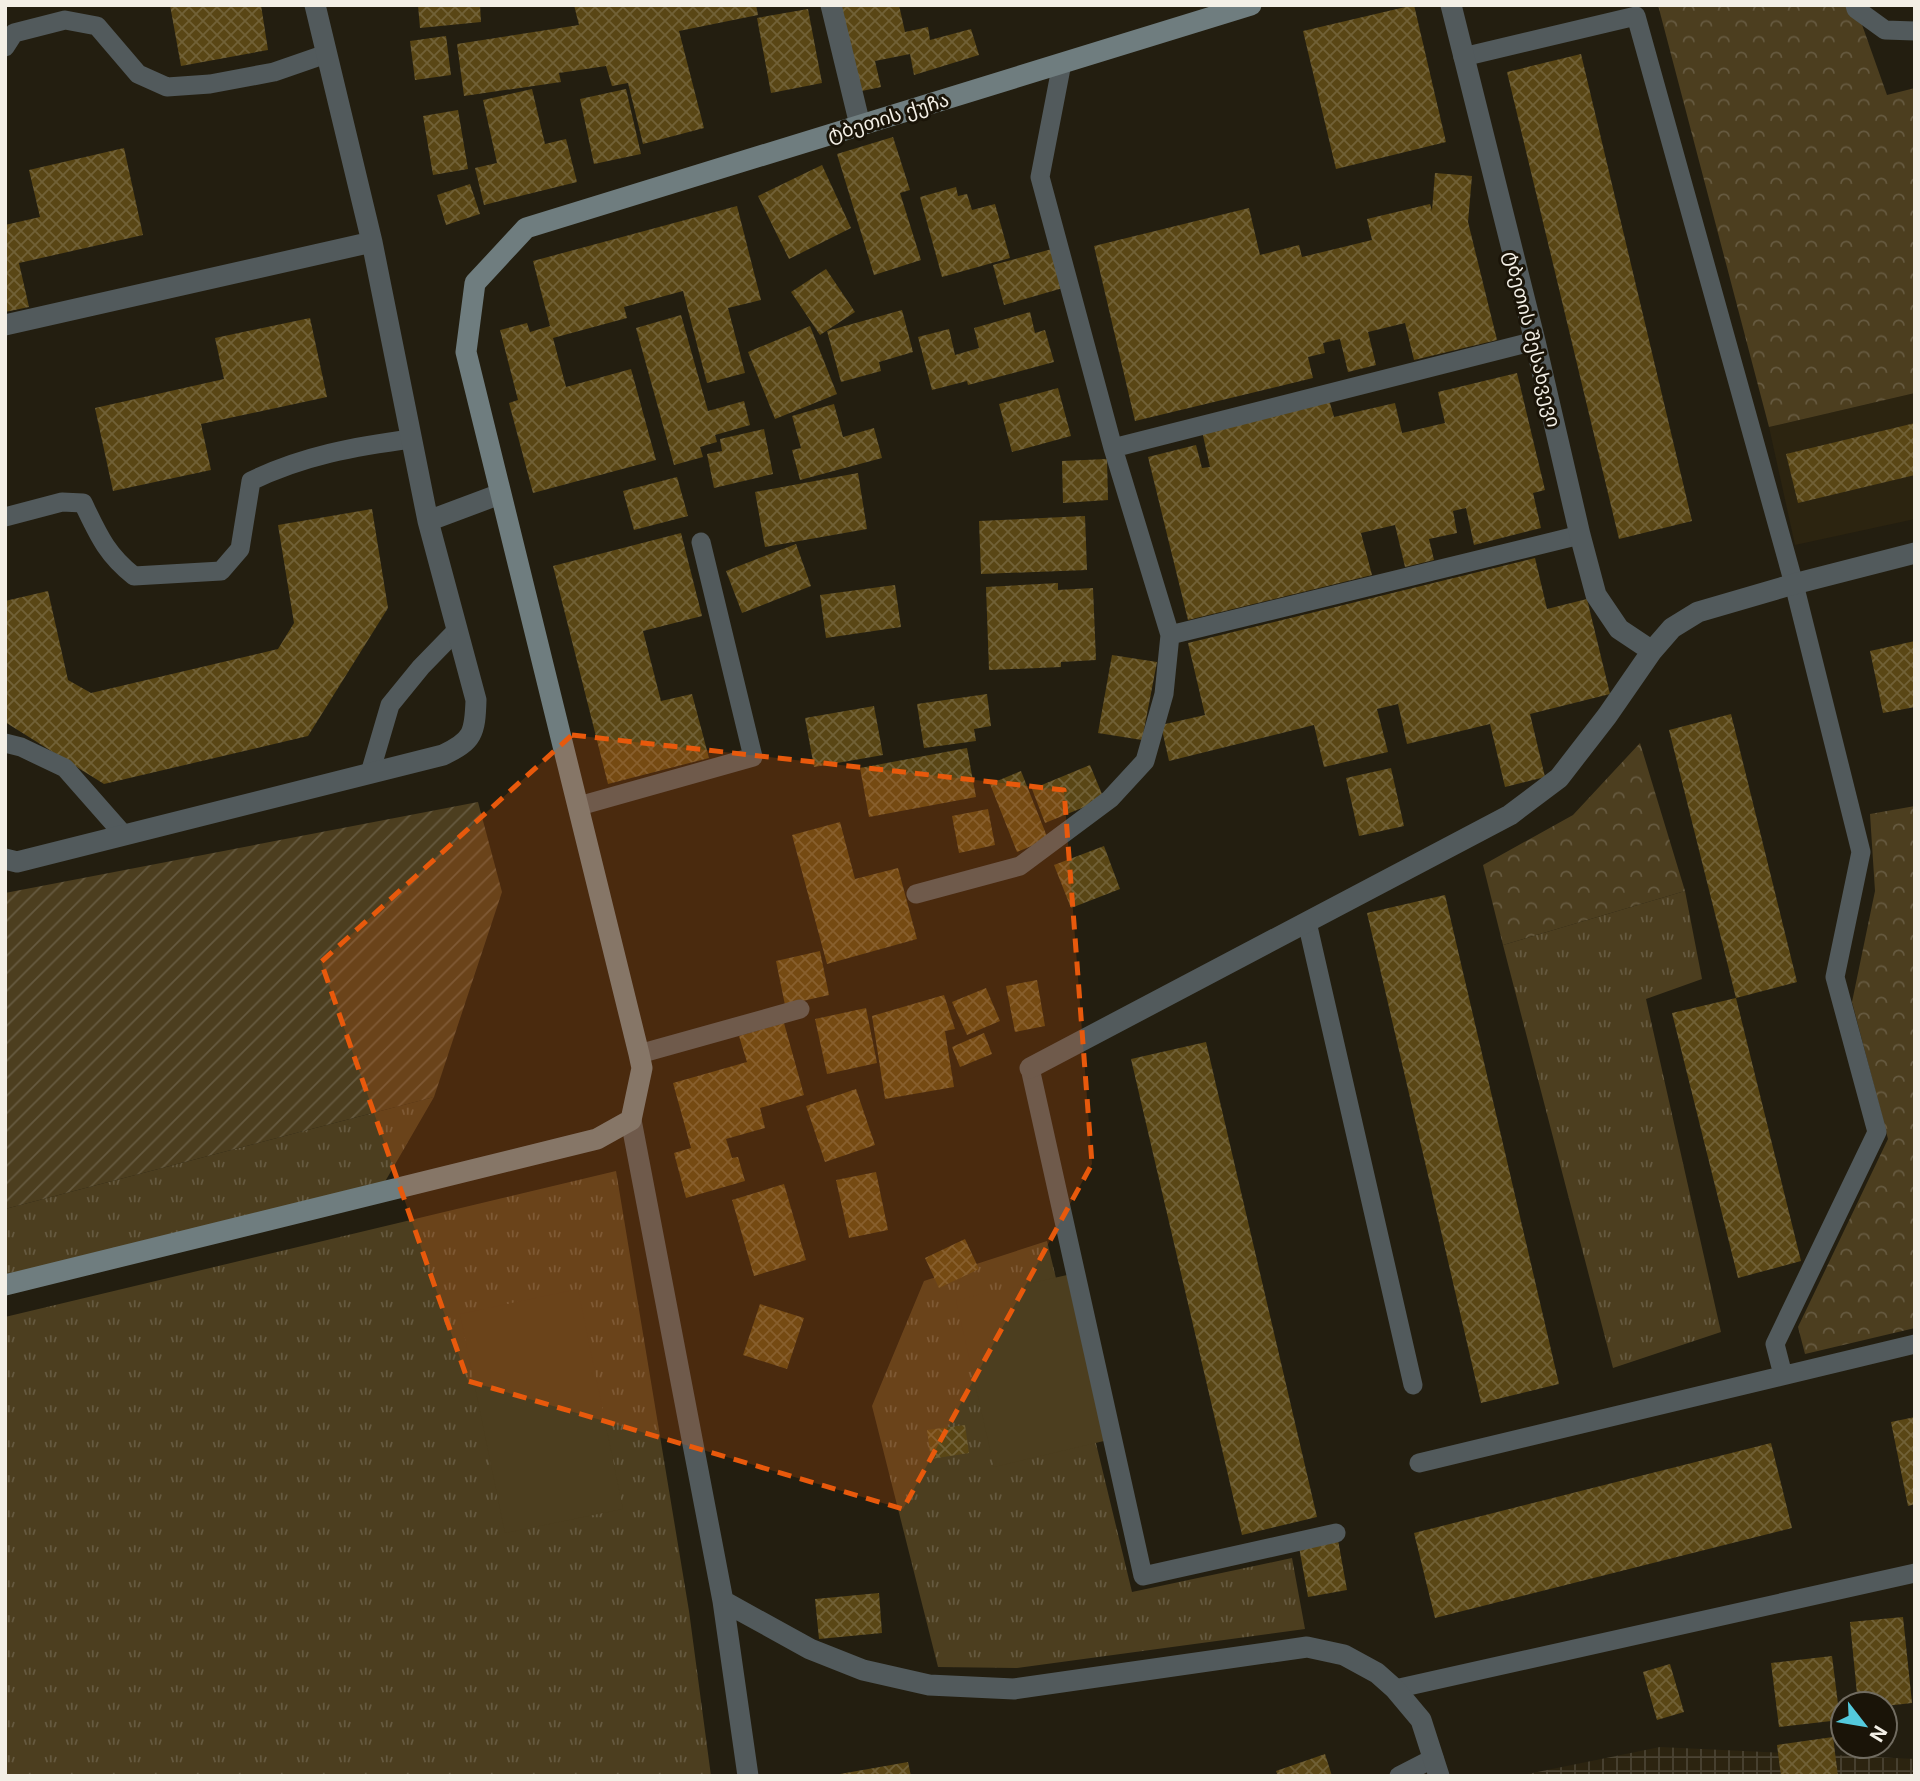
<svg xmlns="http://www.w3.org/2000/svg" width="1920" height="1781" viewBox="0 0 1920 1781" font-family="Inter,'Noto Sans Georgian',sans-serif">
<defs>
<pattern id="industrial-grid" width="8" height="8" patternUnits="userSpaceOnUse" patternTransform="scale(1.75)"><rect width="8" height="8" fill="#2c2410"/><path d="M0 4h8M4 0v8" fill="none" stroke="#4b4433"/></pattern>
<pattern id="grass-tufts" width="24" height="20" patternUnits="userSpaceOnUse" patternTransform="scale(1.75)"><rect width="24" height="20" fill="#4c3e1f"/><path d="M3 7l-1-3M5 7V3M7 7l1-3M15 17l-1-3M17 17v-4M19 17l1-3" fill="none" stroke="#665a40"/></pattern>
<pattern id="forest-crowns" width="20" height="18" patternUnits="userSpaceOnUse" patternTransform="scale(1.75)"><rect width="20" height="18" fill="#4c3e1f"/><path d="M2 6a3 3 0 1 1 6 0M12 15a3 3 0 1 1 6 0" fill="none" stroke="#665a40"/></pattern>
<pattern id="garden-furrows" width="10" height="10" patternUnits="userSpaceOnUse" patternTransform="scale(1.75)"><rect width="10" height="10" fill="#4c3e1f"/><path d="M-1 1l2-2M0 10L10 0M9 11l2-2" fill="none" stroke="#665a40"/></pattern>
<pattern id="building-cross-hatch" width="8" height="8" patternUnits="userSpaceOnUse" patternTransform="scale(1.75)"><rect width="8" height="8" fill="#594615"/><path d="M0 0l8 8M0 8l8-8" fill="none" stroke="#716137"/></pattern>
</defs>
<rect width="100%" height="100%" fill="#231e10"/>
<path fill="#2c2410" d="M1915 393V519L1795 545 1769 427Z"/>
<path fill="url(#industrial-grid)" d="M1660 1747 1915 1759V1776H1518Z"/>
<path fill="url(#grass-tufts)" d="M1685 891 1702 979 1646 999 1721 1332 1613 1368 1503 945Z
M434 1097 379 1192 5 1285V1209Z
M616 1171 689 1611 711 1776H5V1317Z
M1047 1241 1132 1592 1292 1558 1305 1629 1017 1668 938 1667 872 1406 924 1281Z"/>
<path fill="url(#forest-crowns)" d="M1658 5H1855L1887 95 1915 88V393L1769 427Z
M1640 743 1685 891 1503 945 1483 865 1573 815Z
M1915 806V1328L1805 1354 1798 1327 1888 1139 1852 1002 1875 891 1870 814Z"/>
<path fill="url(#garden-furrows)" d="M478 802 502 892 434 1097 5 1209V893Z"/>
<path fill="#4c3e1f" d="M1067 1275 1104 1441 994 1467 956 1300Z
M578 1289 623 1509 505 1533 460 1314Z"/>
<path fill="url(#building-cross-hatch)" d="M170 5H261L268 50 181 66Z
M418 5H480L481 22 420 28Z
M574 5H756L758 15 679 31 704 128 643 144 628 83 612 86 606 66 559 73 561 82 464 96 457 44 579 25Z
M838 5H899L905 32 928 27 930 40 971 29 979 55 914 75 910 54 875 61 881 87 857 92Z
M1414 5 1446 142 1336 169 1303 31Z
M808 9 822 83 771 93 757 18Z
M446 36 451 75 415 80 410 41Z
M1581 54 1692 521 1619 539 1507 72Z
M532 89 545 144 566 139 577 182 484 205 475 168 497 163 483 100Z
M626 89 641 154 594 164 580 99Z
M458 110 468 169 433 175 423 116Z
M893 137 910 190 900 193 921 260 874 275 837 154Z
M124 148 143 235 19 263 29 307 5 312V225L40 217 29 170Z
M822 165 851 228 789 259 758 196Z
M1435 173 1472 176 1468 222 1497 340 1414 360 1405 323 1368 332 1376 365 1348 372 1340 339 1323 343 1325 353 1308 357 1313 378 1135 421 1094 246 1249 208 1260 255 1299 245 1302 257 1372 240 1367 219 1430 204 1432 211Z
M470 184 480 214 446 225 437 195Z
M956 187 958 196 967 194 972 210 995 204 1010 258 942 277 920 197Z
M737 206 761 300 728 308 745 373 707 383 683 291 624 307 627 318 553 338 566 387 631 369 656 460 533 493 509 403 518 400 500 330 527 323 530 332 550 326 533 261Z
M1052 249 1063 288 1004 305 993 265Z
M826 269 855 312 820 335 791 292Z
M902 310 913 352 879 362 881 371 841 382 827 331Z
M1030 312 1035 333 1045 330 1054 362 968 385 967 381 932 390 918 337 949 329 955 355 979 348 974 328Z
M681 315 708 411 744 401 750 425 715 435 717 442 700 447 703 457 674 465 636 328Z
M310 318 327 397 201 424 211 470 113 491 95 408 224 379 215 338Z
M810 326 837 394 775 419 748 352Z
M1517 373 1545 490 1533 493 1541 528 1474 545 1466 508 1453 511 1457 533 1429 539 1434 560 1405 567 1395 525 1361 533 1372 575 1188 620 1148 457 1196 445 1202 468 1210 467 1202 431 1329 400 1334 417 1395 403 1402 433 1445 423 1438 392Z
M1058 388 1071 436 1012 452 999 404Z
M834 404 843 437 874 428 882 458 800 480 792 450 801 448 792 416Z
M1915 423V475L1798 503 1786 454Z
M764 429 773 474 714 488 707 454 722 451 720 439Z
M1107 459 1108 500 1063 503 1062 461Z
M858 473 867 529 765 547 755 492Z
M677 477 688 516 634 530 623 491Z
M372 509 388 608 308 736 104 784 5 722V601L48 591 68 680 91 693 278 649 294 623 278 525Z
M1085 516 1087 570 981 574 979 521Z
M681 533 702 616 643 631 661 701 692 694 709 758 608 784 553 566Z
M796 544 811 586 742 613 726 571Z
M1535 558 1547 609 1587 599 1610 694 1530 714 1545 777 1505 787 1490 724 1407 744 1398 704 1377 709 1388 752 1324 767 1314 725 1169 761 1161 725 1205 715 1188 643Z
M1058 583V590L1093 588 1096 660 1061 662V667L989 670 986 587Z
M895 585 901 627 826 638 820 595Z
M1915 641V707L1883 713 1870 651Z
M1112 655 1157 662 1142 740 1098 733Z
M987 694 991 726 974 729 976 741 924 748 917 704Z
M874 706 883 755 814 767 805 718Z
M1731 714 1797 982 1736 998 1669 730Z
M967 748 976 797 869 817 860 768Z
M1090 765 1104 799 1045 823 1032 789Z
M1391 768 1404 826 1359 836 1346 778Z
M1021 771 1048 839 1017 852 990 784Z
M988 809 995 845 959 853 952 816Z
M840 822 855 879 898 868 917 939 827 964 792 835Z
M1104 846 1120 889 1071 908 1054 865Z
M1445 895 1559 1384 1481 1403 1367 913Z
M820 951 829 995 785 1005 776 961Z
M1037 980 1045 1026 1015 1032 1006 986Z
M986 988 1000 1021 967 1035 952 1002Z
M944 995 955 1029 945 1031 954 1087 885 1099 872 1016Z
M1736 998 1801 1261 1738 1278 1672 1013Z
M866 1008 877 1063 827 1074 815 1019Z
M784 1023 804 1095 760 1108 765 1128 726 1139 732 1158 738 1157 745 1181 686 1198 674 1153 691 1148 673 1083 747 1062 739 1036Z
M984 1033 992 1054 960 1067 952 1047Z
M1206 1042 1317 1517 1242 1535 1131 1059Z
M856 1089 875 1145 825 1162 806 1106Z
M876 1172 888 1230 849 1238 836 1180Z
M784 1184 806 1260 754 1276 732 1200Z
M965 1239 979 1269 939 1288 925 1258Z
M760 1304 804 1318 787 1369 743 1355Z
M1915 1417V1504L1908 1506 1891 1422Z
M965 1425 969 1453 931 1459 927 1430Z
M1771 1443 1792 1528 1435 1618 1414 1533Z
M1338 1540 1347 1590 1308 1597 1299 1547Z
M879 1593 882 1633 819 1639 815 1599Z
M1903 1617 1912 1703 1885 1706V1704H1858L1850 1622Z
M1832 1656 1840 1720 1779 1727 1771 1663Z
M1670 1664 1684 1712 1657 1720 1643 1672Z
M1833 1737 1838 1776H1781L1777 1745Z
M1325 1754 1332 1776H1278L1276 1771Z
M908 1762 911 1776H840V1774Z"/>
<g fill="none" stroke-linecap="round" stroke-linejoin="round">
<path stroke="#525a5c" stroke-width="19" d="M1855 5 1856 9 1885 30 1915 31
M5 47 14 33 65 20 97 26 138 74 167 87 210 84 274 72 326 54
M1463 57 1636 16 1794 584 1861 852 1835 977 1877 1132 1775 1344 1783 1375
M1113 448 1535 341
M5 517 62 502 83 503C98 534 106 554 134 576L221 571 240 549 251 481C302 456 356 446 412 439
M1170 635 1580 535
M5 743 21 747 65 768 124 835
M370 773 390 705 421 667 457 630
M579 806 753 757 701 542
M916 894 1020 866 1110 799 1145 761 1164 694 1170 635 1113 448 1040 177 1062 63
M1307 922 1413 1385
M639 1054 800 1009
M1030 1068 1143 1576 1336 1533
M1419 1463 1915 1344
M1395 1689 1915 1573
M1399 1776 1434 1758"/>
<path stroke="#525a5c" stroke-width="21" d="M831 5 860 125
M1451 5 1535 341 1580 535 1596 595 1619 629 1652 651
M5 325 372 242
M428 521 500 494
M5 859 17 862 443 755C473 741 475 733 476 700L428 521 372 242 315 5
M1030 1068 1510 815 1559 778 1607 716 1652 651 1672 628 1698 612 1794 584 1915 553
M631 1120 723 1601 748 1776
M723 1601 810 1649 863 1670 929 1685 1014 1689 1307 1647 1344 1655 1377 1673 1395 1689 1421 1720 1439 1776"/>
<path stroke="#6f7d7f" stroke-width="21" d="M5 1285 597 1139 631 1120 642 1068 639 1054 466 352 475 283 526 228 1251 5"/>
</g>
<path fill="#e8590c" fill-opacity="0.2" stroke="#e8590c" stroke-width="5" stroke-dasharray="14 9" stroke-linejoin="round" d="M572 735 1064 790 1092 1164 903 1509 468 1381 321 962Z"/>
<g text-anchor="middle" stroke-width="6" stroke-linejoin="round" paint-order="stroke">
<g font-size="19" fill="#f3efe6" stroke="#1a1408">
<text transform="translate(888 117) rotate(-17)" y="7">ტბეთის ქუჩა</text>
<text transform="translate(1533 339) rotate(76)" y="7">ტბეთის შესახვევი</text>
</g>
</g>
<rect width="1920" height="1781" fill="none" stroke="#f3efe6" stroke-width="14"/>
<g transform="translate(1864 1725) rotate(121)"><circle r="33" fill="#1a1408" stroke="#716c61" stroke-width="2"/>
<path d="M0-5L12 26L0 18L-12 26Z" fill="#54cadd"/>
<text y="-10" font-size="19" font-weight="bold" text-anchor="middle" fill="#f3efe6">N</text>
</g>
</svg>
